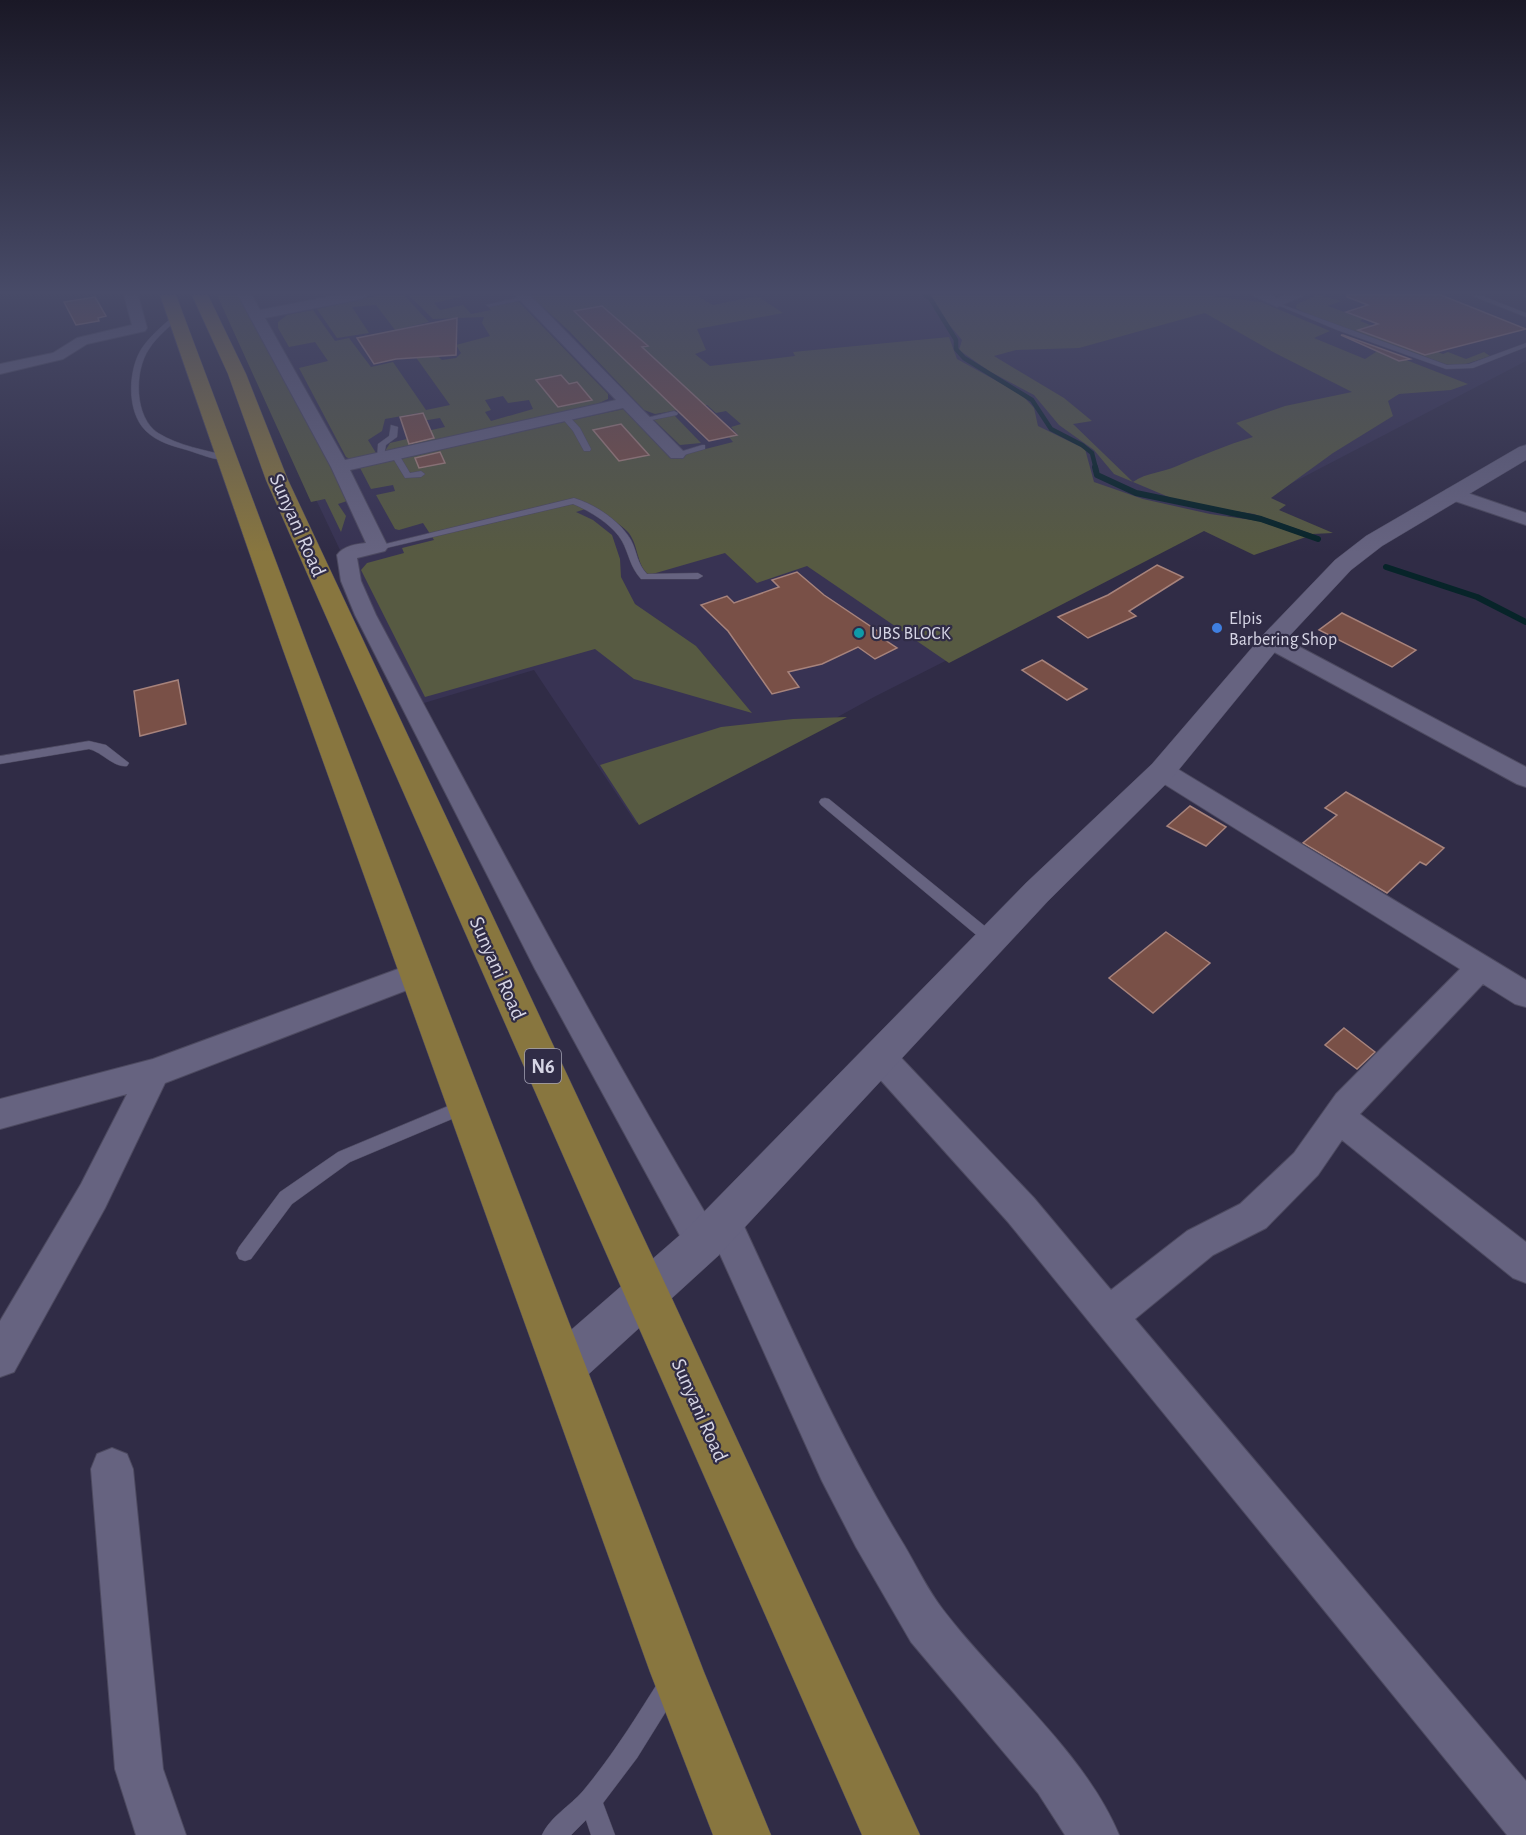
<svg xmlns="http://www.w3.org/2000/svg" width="1526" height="1835" viewBox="0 0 1526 1835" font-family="'Alegreya Sans',sans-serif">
<rect width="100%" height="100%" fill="#302c46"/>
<path fill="#383353" d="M219 295H1526V361L1102 582 874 697 688 799 636 823 534 670 414 706Z"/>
<path fill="#575a42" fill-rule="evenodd" d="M217 295H239L350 500 338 504 346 516 341 532 325 499 311 502Z
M381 295H404L429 322 395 330 376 305 352 307 369 333 337 338 317 309Z
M409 295H468L434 303 440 310 463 305 471 314 491 310 488 307 518 301 608 394V399L590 407 563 413 385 451 390 443 424 435 427 431 445 427 440 418 422 421 419 413 385 419 382 431 368 440 376 453 350 459 346 457 299 368 328 361 315 342 289 347 278 328V322L287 315 313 310 335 341 349 338 371 367 393 362 426 410 450 405 415 356 432 351 442 360 456 358 461 353 456 345 490 336 482 323 484 317 433 319ZM503 396 508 403 529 400 533 409 491 421 485 412 491 410 485 400Z
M530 295H696L713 305 757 296 783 313 697 329 706 350 695 354 710 366 795 356 793 352 949 337 957 359 1022 395 1034 408 1038 426 1085 449 1094 482 1143 499 1210 514 1259 521 1306 537 1254 555 1204 531 949 663 807 566 757 583 725 553 649 575C636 565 639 545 628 532 618 522 604 514 592 507L576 512 593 520 612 535 620 559 621 577 635 604 696 646 752 713 634 679 595 649 425 697 361 570 367 563 404 553 402 548 434 540 423 523 399 530 395 529 376 495 395 491 393 485 371 489 359 466 624 409 674 457 733 442 729 437 738 435 731 427 741 424 726 411 716 413 707 405 655 414 644 410 570 332Z
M930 295H1203L1261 302 1330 331 1314 338 1365 359 1376 352 1383 351 1468 384 1451 390 1399 394 1388 401 1393 416 1333 453 1271 498 1286 505 1279 510 1333 533 1312 534 1254 514 1183 503 1114 474 1094 450 1059 425 1034 395 989 371 959 350 962 340 941 315ZM1205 313 1275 353 1352 392 1285 406 1236 423 1253 437C1227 445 1202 455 1177 466 1162 473 1147 472 1133 482L1073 424 1092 421 1064 398 994 356 1016 350 1079 348Z
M1318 295 1341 301 1328 306 1363 319 1360 321 1443 354 1448 352 1466 359 1484 352 1490 356 1460 366H1451L1311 316 1296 308 1297 304Z
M674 415 701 443 680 445 654 420Z
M847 717 639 825 600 765 721 727 793 719Z"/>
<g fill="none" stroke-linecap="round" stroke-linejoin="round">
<path stroke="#072429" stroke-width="4.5" d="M925 295 930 298 956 340V349L964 358 1032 400 1051 429 1082 445 1092 453 1096 469"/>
<path stroke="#072429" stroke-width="6" d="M1095 467 1097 475 1136 493 1261 519 1318 539
M1386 567 1477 597 1526 622"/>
</g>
<path fill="#795047" stroke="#a7837c" stroke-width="1.5" d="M1347 295H1441L1526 329 1425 355 1358 330 1378 324 1346 312 1368 305 1347 297Z
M95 297 106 316 98 318 99 321 76 325 64 302Z
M602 306 648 346 642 347 737 435 709 441 574 311Z
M457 318 456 355 396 359 374 364 357 338Z
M1341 335H1343L1410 359 1399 361Z
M561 375 569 384 577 382 592 400 558 407 536 380Z
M423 413 434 438 409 444 400 417Z
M621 424 649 455 619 461 593 430Z
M440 452 445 463 419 468 415 458Z
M1157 565 1183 577 1129 611 1136 616 1088 638 1058 617 1108 595Z
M797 572 824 595 882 634 879 636 897 648 875 659 858 647 822 664 788 672 799 687 772 694 728 631 701 605 727 596 734 603 779 587 772 580Z
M1342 613 1416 650 1392 667 1319 630Z
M1042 660 1087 689 1067 700 1022 670Z
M178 680 186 724 140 736 134 691Z
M1346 792 1444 848 1426 865 1420 862 1387 893 1303 843 1337 815 1325 808Z
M1190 806 1226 827 1206 846 1167 826Z
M1166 932 1210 963 1153 1013 1109 978Z
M1344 1028 1375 1052 1357 1069 1325 1045Z"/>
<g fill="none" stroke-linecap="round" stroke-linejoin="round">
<defs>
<path id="lane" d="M1470 295H1480L1526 313V317Z
M1522 295H1526V298Z
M525 296 527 299 489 307 486 305Z
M1275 302 1447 365 1469 364 1526 343V347L1473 368 1446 369 1337 330 1275 304Z
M175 315 180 316C170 327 157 336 149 349 134 371 134 417 158 433 179 446 205 450 228 456V460C216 461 200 454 187 450 173 446 157 442 146 431 126 412 128 369 142 348 151 335 163 325 175 315Z
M674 411 678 413 677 415 642 422 638 420Z
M562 415H568L580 428 591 449 590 451H584L573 431 561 417Z
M391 425 398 427 397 437 386 445 383 460H377L378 444 389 436Z
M702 445H705V449L677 457 673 454Z
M392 453H398L410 473 421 471 425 474 421 477 405 478 391 455Z
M574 498C595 504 620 521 631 540 637 551 637 564 647 574L698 573 703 576 698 579H641C630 567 629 554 622 541 613 525 590 511 573 504L378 550 373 547Z
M89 741 106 745 129 763 127 766C114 768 102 752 89 749L0 764V756Z
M825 798 829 799 997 936 999 940 997 944H987L821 805 819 802 821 799Z
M465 1099 471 1101 473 1106 471 1111 350 1162 292 1204 251 1259 245 1261 239 1259 236 1253 239 1247 280 1192 338 1152Z
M670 1673 678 1676 681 1684 678 1692 637 1758 603 1803 615 1835H591L586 1820 571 1835H542C550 1817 570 1806 583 1791 613 1755 637 1716 662 1676Z"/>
<path id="street" d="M124 295H138L147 328 145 331 87 344 63 359 0 374V364L53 353 77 338 132 325Z
M238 295H252L260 310 337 295H369L362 299 265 318 345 460 616 400 515 295H530L686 454 683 458H671L623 408 350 470 388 547 385 551 357 558 361 581 376 615C484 817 590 1019 707 1216L710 1209 723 1204 736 1209C789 1322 839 1439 904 1545 917 1567 928 1591 944 1611 999 1683 1084 1751 1119 1835H1065L1038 1793 911 1642 856 1547 822 1481 718 1250 716 1254 703 1260 690 1254 535 969 355 615 341 581 337 555C343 546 356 544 366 543L331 467Z
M1252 295H1272L1277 298 1284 295H1305L1277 307Z
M1453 488 1526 513V525L1446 498 1444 494 1446 490Z
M1271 634 1279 636 1526 767V787L1517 784 1263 646 1260 641 1263 636Z
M1162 763 1171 765 1526 980V1007L1515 1004 1483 984 1360 1114 1526 1242V1283L1513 1278 1342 1140 1318 1175 1266 1228 1213 1255 1135 1319 1526 1781V1835H1507L1008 1222 868 1066 863 1056 868 1046 879 1042 890 1046 1034 1198 1111 1290 1187 1231 1240 1204 1294 1153 1336 1094 1460 969 1153 777 1149 771 1153 765Z
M417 962 428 966 432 974 428 982 165 1083 105 1208 14 1372 0 1377V1321L81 1184 127 1094 0 1129V1099L153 1059Z
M112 1448 127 1454 133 1469 163 1769 186 1835H136L115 1769 91 1469 97 1454Z"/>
<path id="secondary" d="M1526 445V460L1382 546 1351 570 1280 646 1172 778 1048 901 718 1256 580 1382 564 1389 548 1382 541 1366 548 1350 688 1228 1026 883 1152 764 1262 636 1335 560 1366 536 1519 447Z"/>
<path id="primary" d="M160 295H176L308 647 704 1672 771 1835H713L650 1672 282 647Z
M192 295H208L246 374 288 480 662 1277 920 1835H862L266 480 228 374Z"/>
</defs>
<use href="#lane" stroke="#4d4a60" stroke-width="1"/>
<use href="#street" stroke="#4d4a60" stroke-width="2"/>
<use href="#secondary" stroke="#4d4a60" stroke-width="1"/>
<use href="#primary" stroke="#4d4a60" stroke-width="1"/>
<use href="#lane" fill="#666380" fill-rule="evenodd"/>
<use href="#street" fill="#666380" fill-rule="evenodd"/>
<use href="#secondary" fill="#666380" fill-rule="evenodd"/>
<use href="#primary" fill="#88763f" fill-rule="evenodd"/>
</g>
<linearGradient id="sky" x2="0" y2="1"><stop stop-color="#1a1826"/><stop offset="0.53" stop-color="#484b68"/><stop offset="1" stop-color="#484b68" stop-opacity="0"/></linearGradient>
<rect width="1526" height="552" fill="url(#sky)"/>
<circle fill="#3f7fe0" stroke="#302c46" stroke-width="2" cx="1217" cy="628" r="6"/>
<circle fill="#0f9aa8" stroke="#302c46" stroke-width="2" cx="859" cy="633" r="6"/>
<g text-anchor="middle" stroke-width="4.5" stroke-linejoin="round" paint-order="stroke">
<g font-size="18" fill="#d6d5e5" stroke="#302c46" text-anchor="start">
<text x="1229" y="624">Elpis<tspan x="1229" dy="21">Barbering Shop</tspan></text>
<text x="871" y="639">UBS BLOCK</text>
</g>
<rect fill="#302c46" stroke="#a4a2b5" stroke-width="1.5" x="525" y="1049" width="36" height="34" rx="4.5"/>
<g font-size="20" font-weight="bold" fill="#d6d5e5">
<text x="543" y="1073">N6</text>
</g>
<g font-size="21" fill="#d6d5e5" stroke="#302c46">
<text transform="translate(298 525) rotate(66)" y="7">Sunyani Road</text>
<text transform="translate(498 968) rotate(66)" y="7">Sunyani Road</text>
<text transform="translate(700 1410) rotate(66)" y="7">Sunyani Road</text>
</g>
</g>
</svg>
